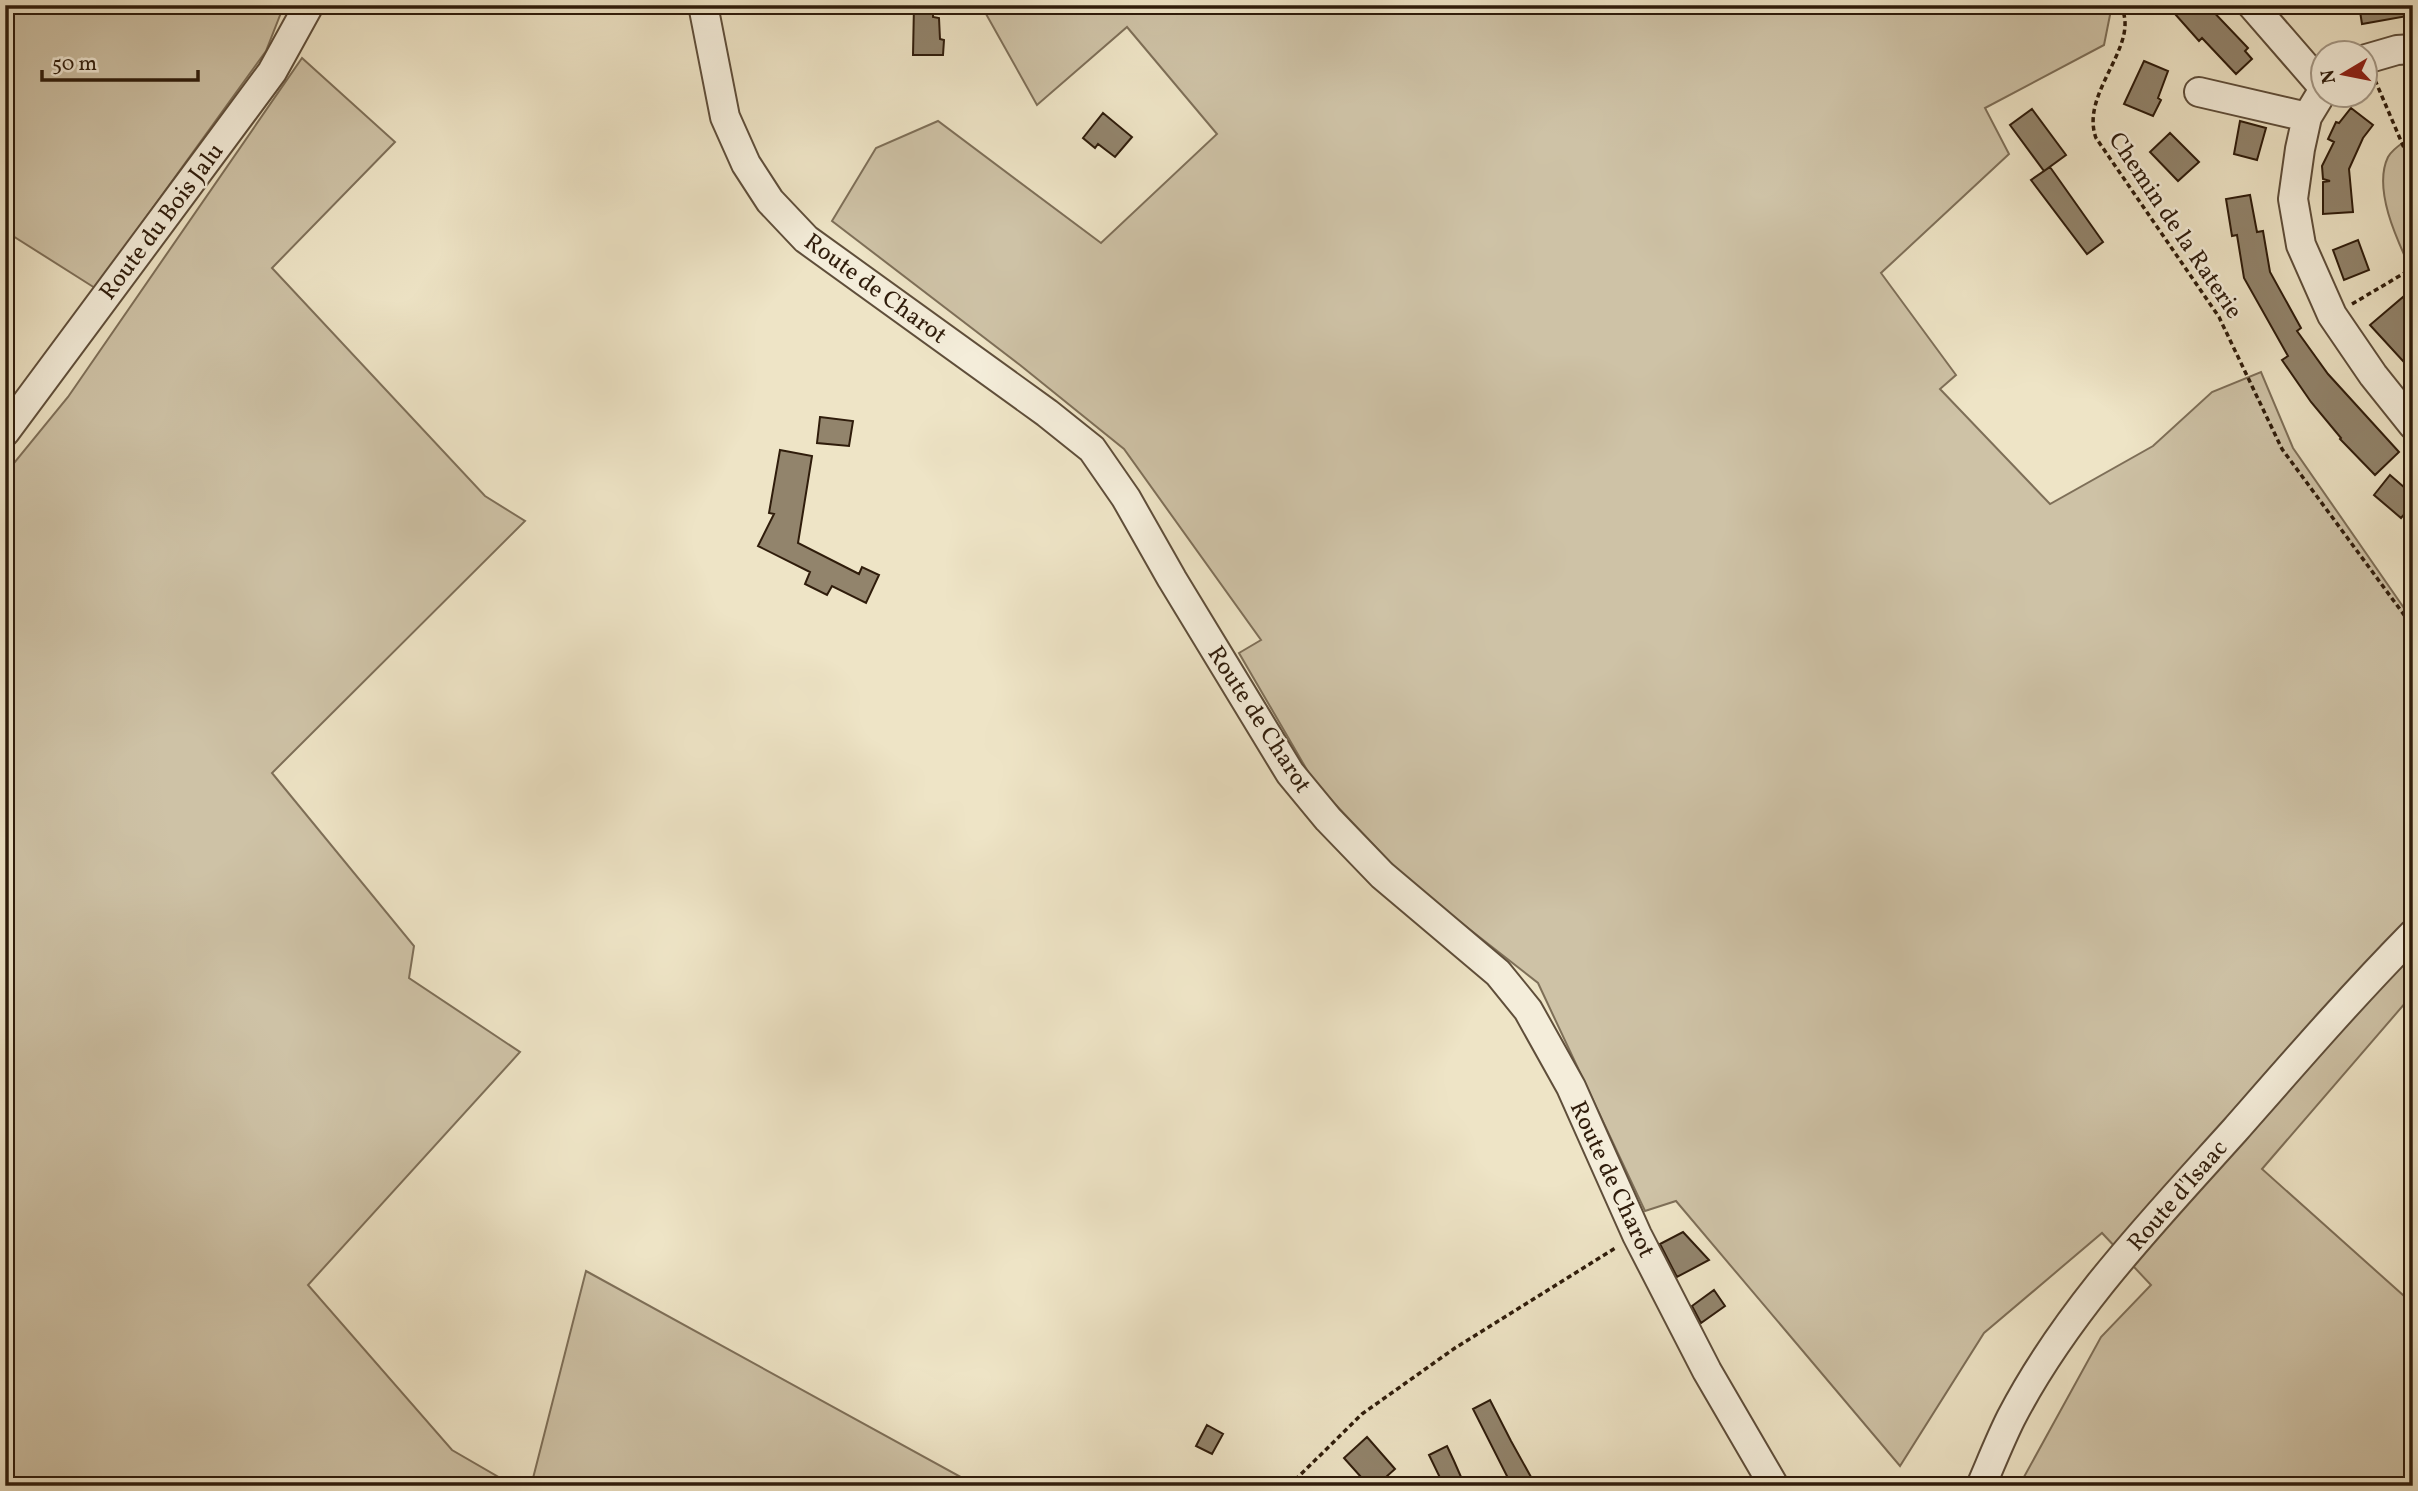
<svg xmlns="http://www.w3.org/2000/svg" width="2418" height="1491" viewBox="0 0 2418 1491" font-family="Vollkorn,serif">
<rect width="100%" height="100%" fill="#eee4c6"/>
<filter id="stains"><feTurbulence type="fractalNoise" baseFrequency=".00286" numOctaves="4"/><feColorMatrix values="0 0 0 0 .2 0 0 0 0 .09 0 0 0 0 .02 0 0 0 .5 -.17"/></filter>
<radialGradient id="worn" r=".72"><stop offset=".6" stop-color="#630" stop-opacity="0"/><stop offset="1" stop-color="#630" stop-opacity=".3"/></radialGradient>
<path fill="#cec2a6" stroke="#7e6f58" stroke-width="2" d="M5 5H284L266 51 95 288 5 231Z
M981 5H2112L2104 45 1985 108 2009 154 1881 273 1956 375 1940 389 2050 504 2153 446 2212 392 2261 372 2293 448 2413 621V994L2262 1169 2413 1304V1486H2019L2101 1337 2151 1285 2102 1233 1984 1333 1900 1466 1676 1201 1645 1211 1538 983 1409 882 1314 782 1239 653 1261 640 1124 449 1020 365 832 221 876 148 938 121 1101 243 1217 134 1127 27 1037 105Z
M302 58 395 142 272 268 485 496 525 521 272 773 414 946 409 978 520 1052 308 1285 452 1450 514 1486H5V474L68 397Z
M2404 142H2413V274C2399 244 2372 190 2388 157 2392 150 2398 146 2404 142Z
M586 1271 977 1486H978H531Z"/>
<path fill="#92846c" stroke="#2f1c0b" stroke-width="2" d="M914 5H933V17L939 18 940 39 944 40 943 55H913Z
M2167 5H2207L2248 48 2245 51 2252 59 2236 74 2202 38 2199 41Z
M2359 5H2413V15L2362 24Z
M2144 61 2168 71 2158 98 2161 100 2153 116 2124 104Z
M2351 108 2373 125 2363 138 2349 169 2353 212 2323 214V182L2330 181 2323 179 2322 166 2334 142 2328 139 2336 122 2339 123Z
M2032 109 2066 155 2044 171 2010 125Z
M1103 113 1132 137 1115 157 1098 144 1095 148 1083 138Z
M2240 121 2266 128 2257 160 2234 154Z
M2170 133 2199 162 2178 181 2150 152Z
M2050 167 2103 242 2087 254 2031 180Z
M2250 195 2257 232 2263 231 2270 272 2301 328 2297 331 2328 374 2399 452 2375 475 2340 439 2341 438 2311 402 2282 360 2288 356 2244 278 2237 235 2232 236 2226 199Z
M2358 240 2369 270 2344 280 2333 250Z
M2403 297 2413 308V372L2370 325Z
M820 417 853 421 849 446 817 443Z
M780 450 812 456 798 543 859 574 862 567 879 575 866 603 832 586 827 595 805 584 810 572 758 546 774 514 769 513Z
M2390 475 2413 495V504L2401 518 2374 495Z
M1683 1232 1709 1260 1677 1277 1660 1244Z
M1714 1290 1725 1306 1701 1323 1692 1306Z
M1490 1400 1511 1441 1536 1486H1512L1473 1409Z
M1207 1425 1223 1434 1212 1454 1196 1446Z
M1367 1437 1395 1469 1376 1486H1369L1344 1458Z
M1447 1446 1454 1461 1465 1486H1444L1429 1455Z"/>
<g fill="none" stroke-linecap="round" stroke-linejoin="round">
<defs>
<path id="minor" d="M703 5 725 117 746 164 770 201 806 239 1047 413 1092 449 1126 498 1172 579 1290 773 1328 819 1382 875 1498 973 1528 1010 1571 1087 1637 1235 1707 1371 1774 1486
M2252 5 2324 88
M2366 59 2397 50 2413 49
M2324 89 2307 117 2300 149 2293 199 2301 245 2332 315 2373 375 2413 425
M2199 92 2307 117
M5 432 272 72 309 5
M1981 1486C1991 1463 2000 1440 2011 1418 2067 1310 2154 1220 2235 1130 2293 1064 2351 997 2413 934"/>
</defs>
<use href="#minor" stroke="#5f4e3a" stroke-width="32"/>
<path stroke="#2f1c0b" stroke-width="3.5" stroke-dasharray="5 3.5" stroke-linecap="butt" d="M2120 5C2143 44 2079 92 2096 138L2219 317 2282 449 2413 627
M2375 80 2413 169
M2352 304 2413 268
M1289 1486 1362 1414 1455 1348 1617 1247"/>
<use href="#minor" stroke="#f4edda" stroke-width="28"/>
</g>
<g text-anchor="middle" stroke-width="5" stroke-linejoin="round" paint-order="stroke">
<g font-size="24" fill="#2f1c0b" stroke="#f4edda">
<text transform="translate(161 221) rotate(-53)" y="8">Route du Bois Jalu</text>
<text transform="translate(2176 225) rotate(56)" y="8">Chemin de la Raterie</text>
<text transform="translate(876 288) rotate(36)" y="8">Route de Charot</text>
<text transform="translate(1260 719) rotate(57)" y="8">Route de Charot</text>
<text transform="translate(1613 1179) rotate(65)" y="8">Route de Charot</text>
<text transform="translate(2177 1195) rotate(-49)" y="8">Route d'Isaac</text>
</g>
</g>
<rect width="2418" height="1491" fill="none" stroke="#eee4c6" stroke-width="28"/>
<rect x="7" y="7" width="2404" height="1477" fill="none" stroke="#2f1c0b" stroke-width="3.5"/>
<rect x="14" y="14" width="2390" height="1463" fill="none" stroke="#2f1c0b" stroke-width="2"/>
<g transform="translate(2344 74) rotate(260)"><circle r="33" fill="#f4edda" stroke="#a59987" stroke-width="2"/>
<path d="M0-5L12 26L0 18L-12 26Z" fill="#8f2418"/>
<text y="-10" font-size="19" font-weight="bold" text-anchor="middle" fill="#2f1c0b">N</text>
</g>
<path d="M42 70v10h156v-10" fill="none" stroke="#2f1c0b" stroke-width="3.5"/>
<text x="52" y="70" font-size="21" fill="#2f1c0b" stroke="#f4edda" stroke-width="5" paint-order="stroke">50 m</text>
<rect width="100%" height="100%" filter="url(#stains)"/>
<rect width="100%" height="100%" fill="url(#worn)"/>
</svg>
